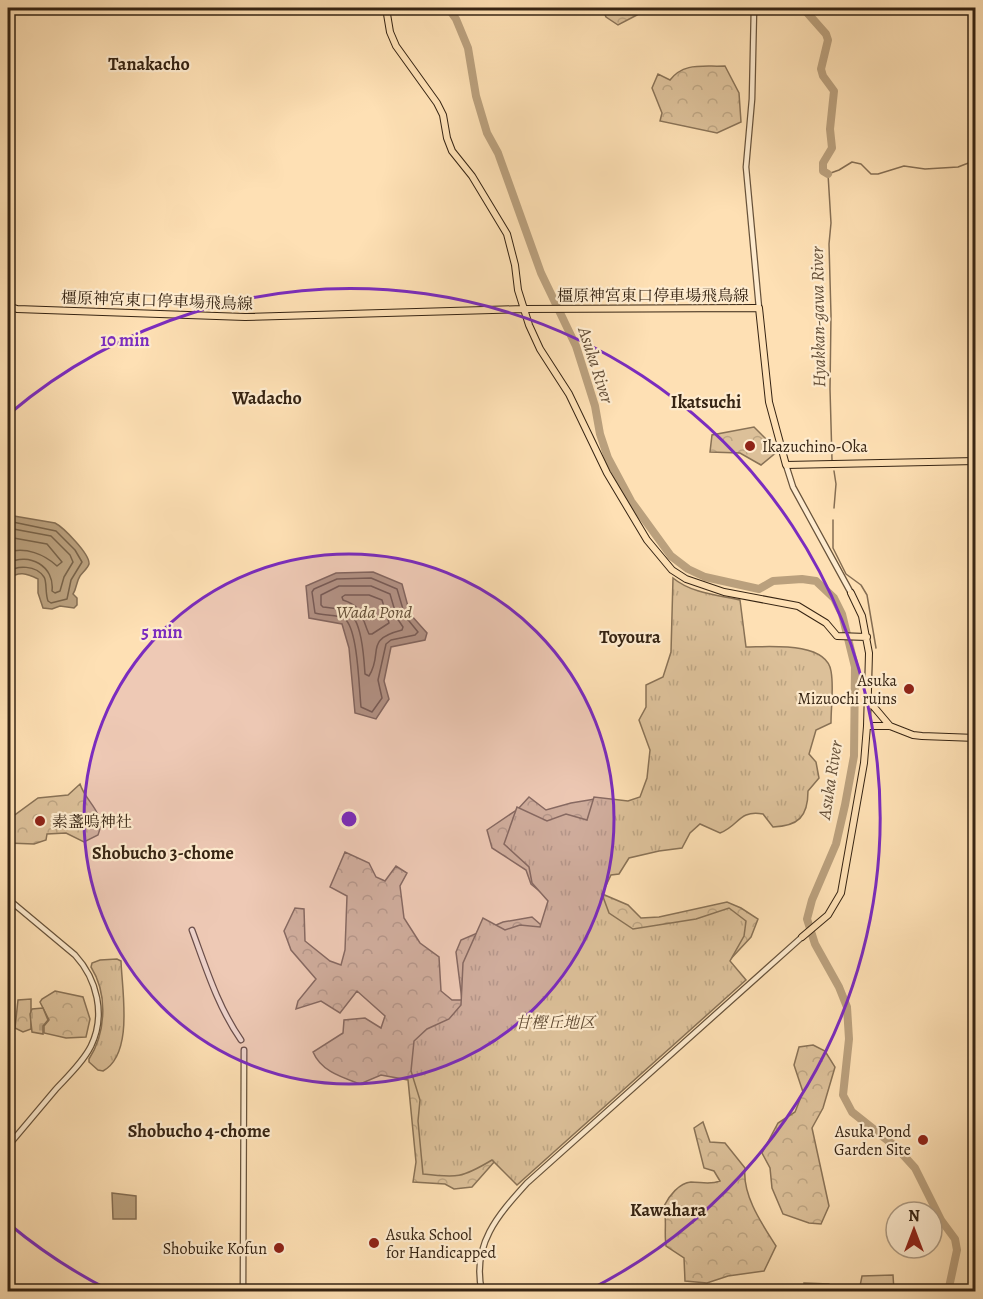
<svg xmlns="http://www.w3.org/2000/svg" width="983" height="1299" viewBox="0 0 983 1299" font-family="Alegreya,'Noto Serif JP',serif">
<defs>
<pattern id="forest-crowns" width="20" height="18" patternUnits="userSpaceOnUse" patternTransform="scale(1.5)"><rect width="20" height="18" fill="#dcc099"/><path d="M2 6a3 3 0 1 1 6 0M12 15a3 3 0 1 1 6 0" fill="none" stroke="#bda583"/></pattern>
<pattern id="cemetery-stones" width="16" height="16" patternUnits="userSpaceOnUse" patternTransform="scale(1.5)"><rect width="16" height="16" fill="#dcc099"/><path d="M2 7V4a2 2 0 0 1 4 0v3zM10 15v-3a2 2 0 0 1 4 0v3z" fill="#bda583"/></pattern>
<pattern id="park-tufts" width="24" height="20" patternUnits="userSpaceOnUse" patternTransform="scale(1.5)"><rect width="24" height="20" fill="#dcc099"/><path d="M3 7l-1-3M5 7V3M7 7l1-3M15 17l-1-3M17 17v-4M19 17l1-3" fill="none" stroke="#bda583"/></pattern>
</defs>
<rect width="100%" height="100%" fill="#fee0b4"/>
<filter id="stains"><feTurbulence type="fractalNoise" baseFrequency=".00333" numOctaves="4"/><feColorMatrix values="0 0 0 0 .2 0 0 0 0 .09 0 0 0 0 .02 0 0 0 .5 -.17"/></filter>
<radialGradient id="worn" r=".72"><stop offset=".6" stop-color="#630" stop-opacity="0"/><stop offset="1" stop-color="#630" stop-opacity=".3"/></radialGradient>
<path fill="#dcc099" stroke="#897256" stroke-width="1.5" d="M893 1275 894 1291H859L862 1276Z
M804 1283 829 1284 835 1291H804Z"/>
<path fill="url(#forest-crowns)" stroke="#897256" stroke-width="1.5" d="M602 8H636L637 15 618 25 606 17Z
M725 66 739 93 741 122 717 133 660 121 662 113 652 88 658 74 670 80C684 62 703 67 725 66Z
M754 427 778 451 761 465 740 453 710 452 712 435Z
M815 729 764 813 751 811 700 822 629 856 610 872 600 893 628 905 641 918 659 917 727 902 741 908 758 919 751 937 726 964 495 1161 472 1187 454 1189 445 1184 413 1182 416 1162 408 1080 381 1075 360 1084C341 1077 321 1071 313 1052L343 1033 344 1020 365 1018 381 1028 385 1016 357 991 340 1013 321 1001 296 1009 298 1001 316 979 291 950 284 931 295 908 304 909 305 941 330 961 341 965 345 950 347 896 330 887 345 852 369 863 376 877 385 881 396 866 407 873 400 886 404 918 420 943 439 957 441 991 452 1000H462L456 952 461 940 503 922 532 917 557 939 549 899 531 884 526 870 492 848 487 830 518 809 529 797 546 810 571 803 595 799 629 803Z
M80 784C86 803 107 813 98 835L84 842 66 833 47 834 46 840 34 844 8 843V820L38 798 68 795Z
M55 991 83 997 90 1019 86 1037 66 1038 44 1033V1026L49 1020 40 1002 42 999Z
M31 999V1029L23 1032 15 1028 18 1000Z
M813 1045 825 1051 835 1067 823 1108 812 1128 829 1206 821 1224 809 1223 783 1214 772 1188 770 1168 762 1153 778 1123 795 1112 803 1092 794 1065 799 1047Z
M703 1122 710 1142 725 1143 745 1168C742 1195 762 1224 776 1246L764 1271 728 1276 707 1283 685 1281 684 1258 666 1246C664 1232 667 1220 664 1206 669 1196 679 1183 691 1182 701 1182 710 1185 720 1181L714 1171 704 1168 694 1128Z"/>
<path fill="url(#cemetery-stones)" stroke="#897256" stroke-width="1.5" d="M43 1008 48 1020 43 1026V1034L32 1032 30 1014 32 1009Z"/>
<path fill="url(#park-tufts)" stroke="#897256" stroke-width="1.5" d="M673 578C691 593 717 595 740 600L746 647C768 647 826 641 831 671 834 687 831 706 831 723L816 730 809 754 816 762 819 778 808 791C808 817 798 826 773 827L763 814C738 810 740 825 720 833L700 824 690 833 682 848 659 851 629 858 619 874 611 875 602 894 609 913 633 929 696 919 729 908 746 921 744 936 730 961 746 980 517 1185 492 1160C462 1178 457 1178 423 1174L418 1121 420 1100 411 1071 414 1041 427 1029 449 1019 461 1005 463 963 483 918 505 930 520 925 540 927 548 901 532 883 529 867 504 844 517 807 547 821 566 814 587 820 594 797 628 801 640 797 647 778 650 750 639 720 646 707V685L663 677 671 652Z
M100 960 117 959 121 961C122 991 134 1054 103 1071L98 1070 89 1062V1059C106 1033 108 994 91 967L92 963Z"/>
<path fill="#baa07d" stroke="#856e53" stroke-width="1.5" d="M8 515 55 523C63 527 90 554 89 564 88 568 82 573 80 576 76 582 77 588 73 594L77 598V605L74 608 60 606 52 609 43 608 38 593V579C26 573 19 571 8 579Z
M373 572 402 584 410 614 427 633 425 640 391 647 384 681 389 699 376 719 355 713 349 648 342 624 309 618 306 586 336 573Z
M112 1193 136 1196V1219H113Z"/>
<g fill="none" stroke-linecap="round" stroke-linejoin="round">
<path stroke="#786248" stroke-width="1.5" d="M8 521 56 531 75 550 82 562 71 580 67 599 51 603 48 601C45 593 47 581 44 577 36 565 17 565 8 572
M8 528 51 536 70 555 73 562 64 577 60 591 55 593 52 591C55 566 29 552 8 563
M8 537 47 544 62 562 57 566C44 554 26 547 8 552
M371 578 397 589 405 616 418 632 415 635 391 640 386 644 378 680 382 698 372 712 361 707C359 688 358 633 346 620 341 614 323 616 315 613L312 592 314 589 337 579Z
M339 586H371L390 594 397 618 403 627 402 630C363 640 384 652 369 676L365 674C364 659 362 618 347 611 340 608 330 608 323 607L321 605V595Z
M345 595H369L382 600 389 623 372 634H369C361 617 364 607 343 600L342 597Z"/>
<path stroke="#856e53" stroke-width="1.5" d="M832 460 830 389 831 315 829 244 831 223 828 174 839 170 852 162 861 164 871 174H878L904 166 925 169 958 167 971 162 974 167 971 242 976 250
M834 471 836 484 834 508
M833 520V548L846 574 861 585 867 595 876 648"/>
<path stroke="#baa07d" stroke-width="8" d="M448 8 456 19 468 48 476 96 487 133 498 153 541 273 576 346 595 406 600 434 608 458 631 501 671 556 688 569 705 577 759 589 773 581 802 579 816 581 834 598 842 614 855 667 854 756 845 805 836 844 812 900 807 919 815 944 839 987 847 1007 849 1039 843 1095 852 1112 896 1147 915 1168 941 1220 955 1239 957 1250 948 1292
M803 8 826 34 828 40 821 69 823 76 834 91 830 129 832 148 823 163V171L828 174"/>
<defs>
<path id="minor" d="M754 8 752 99 746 167 759 308
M786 465 793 487 851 593
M8 899 75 955C97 979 106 1015 91 1046 83 1062 68 1076 56 1089 40 1108 24 1127 8 1146
M192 930C206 968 218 1007 241 1040
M243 1292 244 1050
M482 1292C471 1245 498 1215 527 1183L802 937"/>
<path id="major" d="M386 8 390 32 396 46 437 103 443 115 447 138 452 151 472 176 507 234 515 265 518 290 529 325 540 349 569 394 607 473 647 540 672 570 686 579 724 592 798 606 826 623 837 636 867 637
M8 306 17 309 245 317 523 309 759 308 769 402 786 465 976 461
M868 700 890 726
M867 726H890L913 735 922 736 976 738
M802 937 828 915 841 893 864 763 867 726 869 653 862 616 851 593
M8 1289 11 1292"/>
</defs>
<use href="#minor" stroke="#68533b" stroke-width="7"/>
<use href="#major" stroke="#362413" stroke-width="8"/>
<use href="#minor" stroke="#feebce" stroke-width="4.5"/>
<use href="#major" stroke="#fee0b4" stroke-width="6"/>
</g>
<circle cx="349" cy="819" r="265" fill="#7b2cbf" fill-opacity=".12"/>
<g fill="none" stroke="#7b2cbf" stroke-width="3">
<circle cx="349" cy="819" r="265"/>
<path d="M109 1290A529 529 0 0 1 9 1224M9 414A529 529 0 1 1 589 1290"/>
</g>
<g fill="#8f2418" stroke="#feebce" stroke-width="2">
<circle cx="750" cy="446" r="6"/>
<circle cx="909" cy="689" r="6"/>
<circle cx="40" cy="821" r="6"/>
<circle cx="923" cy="1140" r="6"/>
<circle cx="374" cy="1243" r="6"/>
<circle cx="279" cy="1248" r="6"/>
</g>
<g text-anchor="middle" stroke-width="4.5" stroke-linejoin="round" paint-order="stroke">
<g font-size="16" fill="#362413" stroke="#feebce">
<text x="653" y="301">橿原神宮東口停車場飛鳥線</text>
<text transform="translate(157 300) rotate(2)" y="6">橿原神宮東口停車場飛鳥線</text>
</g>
<g font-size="16" fill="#362413" stroke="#feebce" text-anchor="start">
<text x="762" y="452">Ikazuchino-Oka</text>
<text x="897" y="686" text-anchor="end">Asuka<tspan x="897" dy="18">Mizuochi ruins</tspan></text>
<text x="52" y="827">素盞嗚神社</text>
<text x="911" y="1137" text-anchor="end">Asuka Pond<tspan x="911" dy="18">Garden Site</tspan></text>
<text x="386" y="1240">Asuka School<tspan x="386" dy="18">for Handicapped</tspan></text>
<text x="267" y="1254" text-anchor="end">Shobuike Kofun</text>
</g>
<g font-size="16" font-style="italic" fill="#604b34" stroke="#feebce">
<text x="555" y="1028">甘樫丘地区</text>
</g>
<g font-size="18" font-weight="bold" fill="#362413" stroke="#feebce">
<text x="149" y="70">Tanakacho</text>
<text x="267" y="404">Wadacho</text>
<text x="706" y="408">Ikatsuchi</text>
<text x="630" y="643">Toyoura</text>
<text x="163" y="859">Shobucho 3-chome</text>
<text x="199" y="1137">Shobucho 4-chome</text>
<text x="668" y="1216">Kawahara</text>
</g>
<g font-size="18" font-style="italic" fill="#644f38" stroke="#feebce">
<text transform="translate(818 317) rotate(-91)" y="6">Hyakkan-gawa River</text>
<text transform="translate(596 365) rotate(72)" y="6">Asuka River</text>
<text x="374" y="618">Wada Pond</text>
<text transform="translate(830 780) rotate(-81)" y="6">Asuka River</text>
</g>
</g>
<circle cx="349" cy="819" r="9" fill="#7b2cbf" stroke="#feebce" stroke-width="3"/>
<g font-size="18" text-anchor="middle" font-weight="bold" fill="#7b2cbf" stroke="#feebce" stroke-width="4.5" stroke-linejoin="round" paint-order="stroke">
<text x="125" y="346">10 min</text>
<text x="162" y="638">5 min</text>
</g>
<rect width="983" height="1299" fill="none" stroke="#fee0b4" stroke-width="30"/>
<rect x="9" y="9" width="965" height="1281" fill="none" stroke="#362413" stroke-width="3"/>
<rect x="15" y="15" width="953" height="1269" fill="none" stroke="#362413" stroke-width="1.5"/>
<g transform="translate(914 1230)"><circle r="28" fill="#feebce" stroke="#ae9b83" stroke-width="1.5"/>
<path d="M0-4.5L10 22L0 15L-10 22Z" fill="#8f2418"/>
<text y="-9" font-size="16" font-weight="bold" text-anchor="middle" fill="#362413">N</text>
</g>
<rect width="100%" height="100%" filter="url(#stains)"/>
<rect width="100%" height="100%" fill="url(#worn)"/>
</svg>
